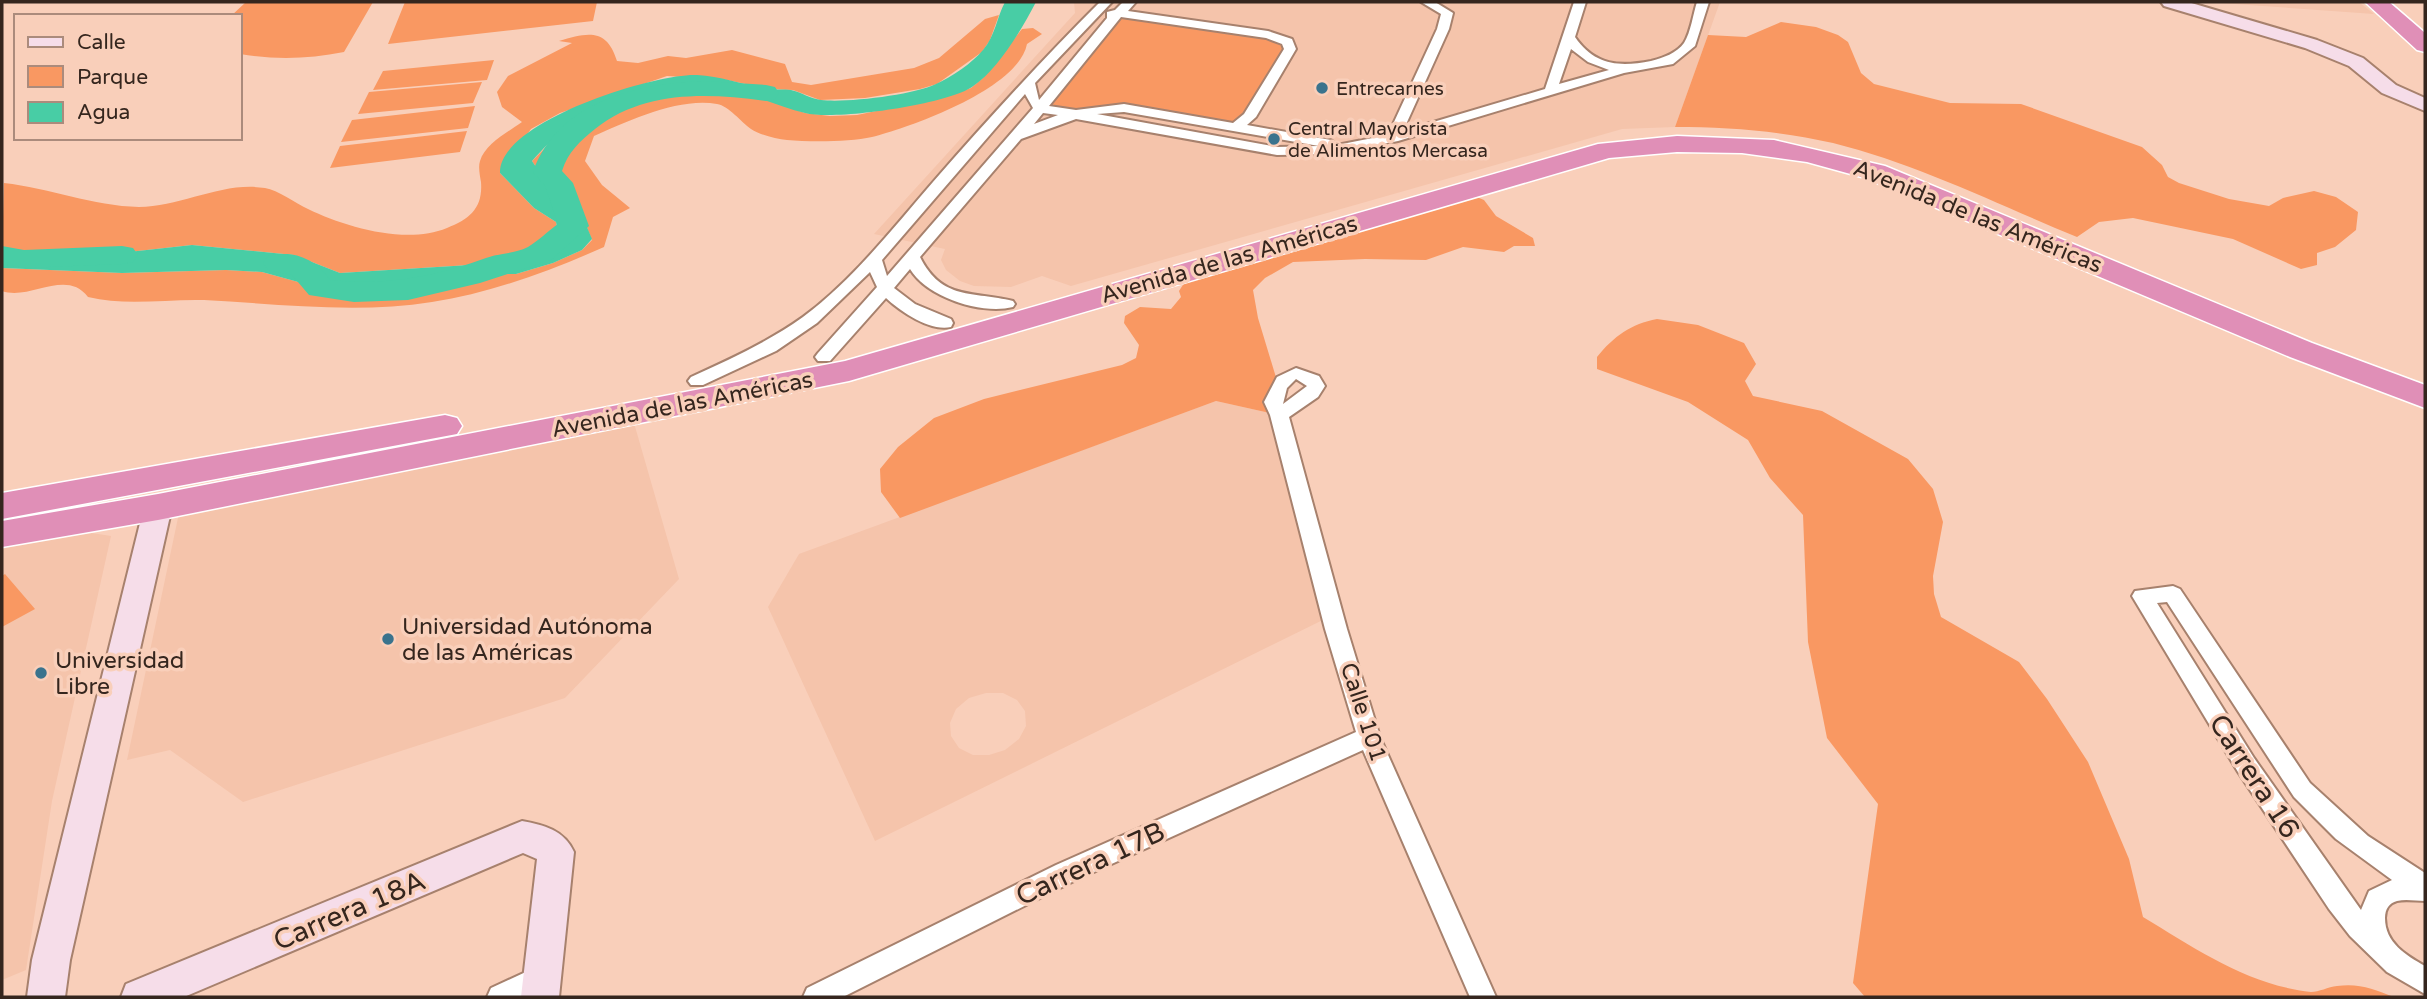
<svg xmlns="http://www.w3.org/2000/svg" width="2427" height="999" viewBox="0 0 2427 999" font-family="'Varela Round',sans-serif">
<rect width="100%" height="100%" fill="#f9cfba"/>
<path fill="#f5c4ab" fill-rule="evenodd" d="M1074 2H1720L1675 127 1622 129 1071 286 1042 276 1011 287 974 286 960 281 946 270 941 260 945 249 874 234 1075 13Z
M2206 2H2359L2374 14Z
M1216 401 1279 415 1333 615 875 841 768 607 799 554ZM986 693H1003L1017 700 1025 711 1026 726 1019 739 1005 750 989 755H973L959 748 951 736 950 723 956 709 969 698Z
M634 423 679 579 565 698 243 802 170 750 127 760 179 513Z
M79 531 111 536 52 801 26 970 2 980V545Z"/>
<path fill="#f99862" d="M246 2H373L344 52C309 59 275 60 240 54V16H231Z
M405 2H597L593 21 388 44Z
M1118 13 1268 35 1290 45 1237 126 1141 109 1040 108Z
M999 15 990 40 982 52 937 84 920 89 865 98 820 100 793 90 769 89 727 80 667 76 560 113 531 129 500 173 534 208 556 222 558 232C549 249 536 255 518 262L340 273 294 255 192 245 74 258 2 252 4 183C49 188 93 206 139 207 181 207 223 181 265 188 278 190 295 203 308 209 345 227 406 245 447 228 470 219 483 208 481 182 480 176 478 167 480 161 485 144 508 132 522 122L502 107 497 92 508 76 572 43 559 41C588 32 607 28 617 61L638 63 668 56 686 58 732 50 785 64 792 82 811 85 914 68 939 58 985 19Z
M1781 22 1816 27 1838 35 1848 42 1861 73 1874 84 1950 103 2021 104 2142 147 2162 165 2168 177 2179 183 2229 199 2269 206 2283 198 2314 191 2336 197 2358 212 2356 230 2335 247 2317 253V265L2301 269 2233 239 2133 218 2099 222 2077 237C1997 204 1917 164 1833 143 1781 131 1729 127 1675 127L1708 35 1746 37Z
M1033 28 1042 34 1027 44C1019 88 912 127 872 137 850 142 810 142 787 140 776 139 760 135 751 129 741 122 729 106 717 104 679 97 628 121 594 136L585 161 602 185 630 208 613 217 604 247C550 271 491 293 432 302 357 314 279 304 204 300 166 299 125 306 88 297 66 268 30 301 2 291V268L122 273 226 270 262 272 320 288 372 292 433 289 456 287 494 274H516L553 263 582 250 592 240 581 213 551 189 532 161 567 126 639 96 691 85 714 87 761 98 805 113 830 116 857 115 948 96 971 88 983 78 1022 29Z
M494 60 487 80 373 90 383 71Z
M482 82 473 103 358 114 369 92Z
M475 106 468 128 341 142 352 120Z
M467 131 460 152 330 168 340 146Z
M1465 192 1484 200 1496 216 1533 238 1535 246H1514L1504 252 1463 247 1426 260 1365 259 1293 262 1265 278 1253 290 1258 318 1278 384 1279 415 1216 401 900 518 881 492 880 469 898 447 934 418 984 399 1122 365 1136 358 1139 345 1124 323 1125 316 1140 307 1171 309 1181 297 1179 291 1194 268Z
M1657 319 1698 325 1744 343 1756 364 1745 381 1753 396 1822 411 1908 459 1933 489 1943 522 1933 576 1934 594 1941 617 2019 662 2047 699 2088 762 2129 859 2143 917C2196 949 2248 985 2311 992 2319 992 2328 987 2337 986 2359 983 2374 989 2394 997H1865L1853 983 1878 804 1827 738 1808 642 1803 515 1770 478 1748 440 1688 402 1597 369V357C1614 336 1631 324 1657 319Z
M5 574 35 609 2 627V576Z"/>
<path fill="#48cda5" d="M1005 2H1036C1022 29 998 70 972 87 947 104 836 121 805 113 769 104 730 83 692 85 662 87 588 109 566 127 554 137 542 150 532 161L551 189 581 213 592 239 582 250 553 263 516 274H494L456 287 433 289 372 292 320 288 262 272 226 270 122 273 2 268V252L74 258 192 245 294 255 340 273 518 262C536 255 549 249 558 232L556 222 534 208 500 173C498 122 654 73 697 75 722 76 745 86 770 89 777 90 784 89 791 90 801 92 811 99 821 100 847 103 913 95 936 84 952 77 972 63 983 50 995 36 997 17 1005 2Z"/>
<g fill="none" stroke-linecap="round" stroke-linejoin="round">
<path fill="#48cda5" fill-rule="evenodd" d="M705 81 766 85 775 87 779 93 775 99 766 101C707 93 644 90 595 129 580 141 568 152 562 171L573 183 589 226 551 260 480 283 408 300 354 302 309 295 292 275 268 270 263 263 268 256C293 250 315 258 330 280 385 286 435 277 486 258 500 253 514 254 528 247 538 241 548 231 558 224L545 186 533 172C558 101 639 83 705 81Z
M2 246 24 250 122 246 133 248 138 255 133 262 122 264 24 268 2 264Z"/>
<defs>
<path id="street" d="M1100 2H1112L1035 83 1039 100 1107 18V12L1115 10 1123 2H1136L1128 11 1268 31 1292 39 1296 49 1256 117 1247 125 1331 140 1337 145 1388 135 1437 29 1441 14 1421 2H1435L1453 13 1449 29 1403 131 1545 89 1574 2H1586L1575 37C1595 66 1620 67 1651 61 1663 58 1677 53 1684 43 1691 32 1693 14 1697 2H1709L1695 46 1673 64 1624 73 1398 141 1332 154 1277 155 1076 119 1021 139 920 257C942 301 973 291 1013 301L1015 304 1013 307C981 315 927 297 910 269L894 288 915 304 951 319 953 323 951 327C930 332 900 311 886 298L830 361H818L815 357 818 353 877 287 870 272 817 323 776 351 703 385H691L688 381 691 377C730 359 768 342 803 317 853 280 893 228 933 182 987 120 1042 60 1100 2ZM1121 17 1266 38 1282 44 1284 49 1244 114 1233 123 1124 104 1076 110 1049 106ZM1571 49 1588 62 1609 70 1559 84ZM1025 94 1033 108 887 276 882 260ZM1124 112 1319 146 1277 147 1097 114ZM1043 113 1058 115 1034 124Z
M1296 368 1319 376 1325 386 1318 397 1289 417 1347 629 1380 737 1496 997H1470L1363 750 1074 881 843 997H803L807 988 1056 865 1356 732 1325 629 1270 415 1264 402 1277 377ZM1296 379 1307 386 1283 404 1287 388Z
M2173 586 2180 589 2310 783 2368 836 2425 873V901C2416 901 2406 899 2397 901 2389 903 2385 909 2385 918 2385 943 2406 955 2425 966V994L2387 972 2350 936 2329 909 2238 772 2132 596 2135 591ZM2167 602 2294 797 2336 839 2392 880 2369 891 2361 910 2254 758 2157 603Z
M543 964 552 968 556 977 552 986 528 997H487L491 988Z"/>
<path id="secondary" d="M2161 2H2188L2317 40 2363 58 2396 85 2425 98V111L2382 93 2349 66 2305 48 2164 6Z
M158 497 168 500 172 507 70 960 65 997H27L32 960 144 507 148 500Z
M522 821C544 825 564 830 574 852L559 997H521L537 859 523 853 184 997H121L126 984Z"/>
<path id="highway" d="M2365 2H2389L2425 33V52L2417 50Z
M1677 136 1774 140 1885 166 2312 343 2425 385V408L2290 357 1865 178 1807 162 1742 153 1677 152 1609 158 849 381 158 520 2 547V521L158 494 845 361 1598 144Z
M445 415 457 418 462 426 457 434 2 519V493Z"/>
</defs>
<use href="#street" stroke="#a7816d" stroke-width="4"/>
<use href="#secondary" stroke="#a7816d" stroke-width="4"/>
<use href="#highway" stroke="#fff" stroke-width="3"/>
<use href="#street" fill="#fff" fill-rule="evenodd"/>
<use href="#secondary" fill="#f6dde9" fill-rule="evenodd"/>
<use href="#highway" fill="#e08fb7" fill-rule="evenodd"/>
</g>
<g fill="#3a738d" stroke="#f9cfba" stroke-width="2.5">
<circle cx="1322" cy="88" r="7"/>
<circle cx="1274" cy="139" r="7"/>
<circle cx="388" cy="639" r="7"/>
<circle cx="41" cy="673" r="7"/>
</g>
<g text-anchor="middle" stroke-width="7" stroke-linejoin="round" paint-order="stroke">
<g font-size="19" fill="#35261e" stroke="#f9cfba" text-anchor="start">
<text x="1336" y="95">Entrecarnes</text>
<text x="1288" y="135">Central Mayorista<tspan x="1288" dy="22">de Alimentos Mercasa</tspan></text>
</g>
<g font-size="23" fill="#35261e" stroke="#f9cfba">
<text transform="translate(1978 216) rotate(22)" y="8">Avenida de las Américas</text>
<text transform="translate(1229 259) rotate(-16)" y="8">Avenida de las Américas</text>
<text transform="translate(682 404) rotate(-11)" y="8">Avenida de las Américas</text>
<text transform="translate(1364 712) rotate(72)" y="8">Calle 101</text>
</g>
<g font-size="23" fill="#35261e" stroke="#f9cfba" text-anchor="start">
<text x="402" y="634">Universidad Autónoma<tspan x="402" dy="26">de las Américas</tspan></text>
<text x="55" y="668">Universidad<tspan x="55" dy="26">Libre</tspan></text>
</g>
<g font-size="28" fill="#35261e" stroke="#f9cfba">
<text transform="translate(2255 776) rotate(57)" y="10">Carrera 16</text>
<text transform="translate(1090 863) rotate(-25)" y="10">Carrera 17B</text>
<text transform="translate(349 910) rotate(-23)" y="10">Carrera 18A</text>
</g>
</g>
<rect width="2427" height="999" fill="none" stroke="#35261e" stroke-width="7"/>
<rect x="14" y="14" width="228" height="126" fill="#f9cfba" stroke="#ab8b7c" stroke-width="2"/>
<rect x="28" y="37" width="35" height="10" fill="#f6dde9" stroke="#ab8b7c" stroke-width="2"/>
<text x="77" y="49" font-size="21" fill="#35261e">Calle</text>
<rect x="28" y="66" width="35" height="21" fill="#f99862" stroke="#ab8b7c" stroke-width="2"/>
<text x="77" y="84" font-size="21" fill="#35261e">Parque</text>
<rect x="28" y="102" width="35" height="21" fill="#48cda5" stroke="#ab8b7c" stroke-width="2"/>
<text x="77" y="119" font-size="21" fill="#35261e">Agua</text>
</svg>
